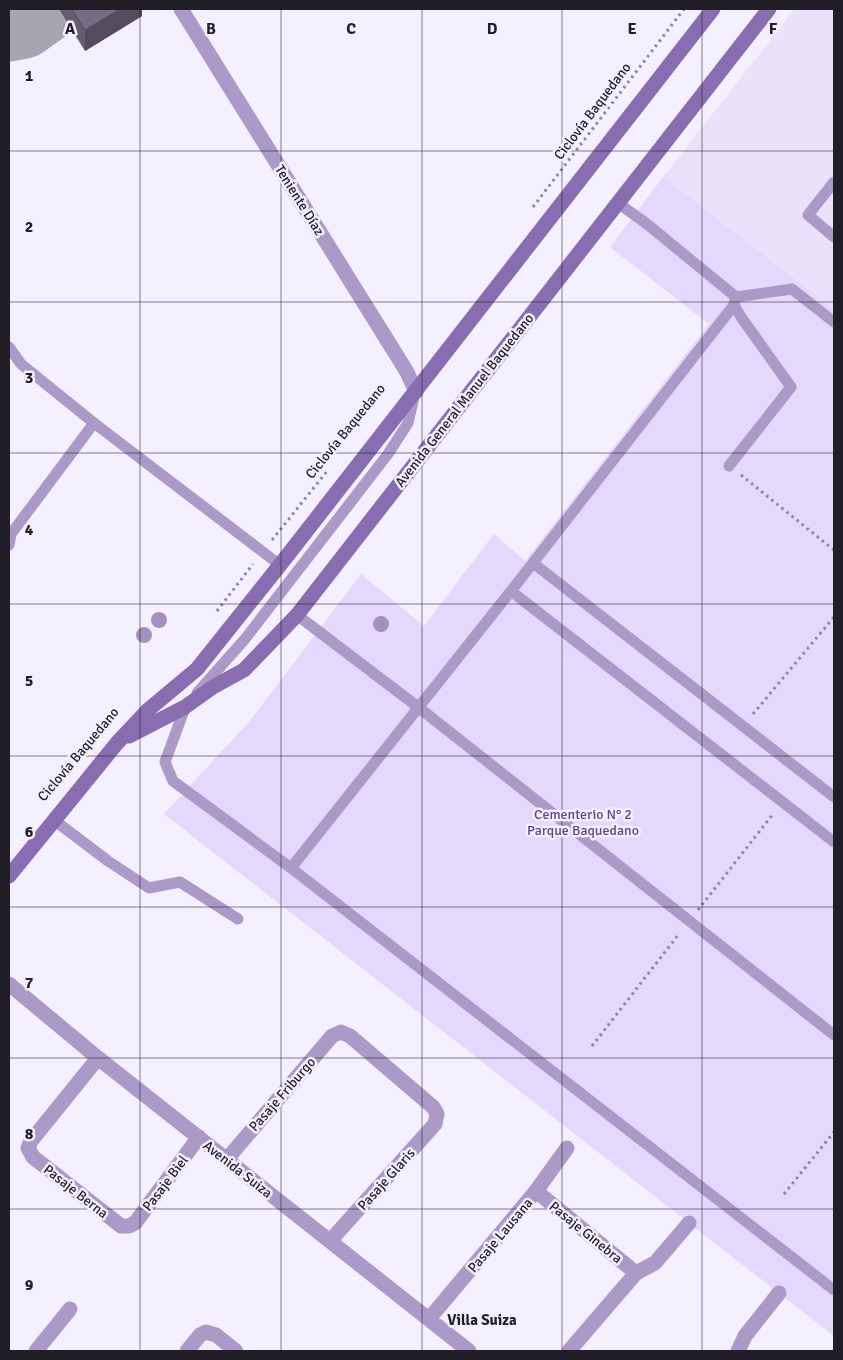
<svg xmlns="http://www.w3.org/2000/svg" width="843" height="1360" viewBox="0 0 843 1360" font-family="Signika,sans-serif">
<rect width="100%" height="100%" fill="#f5f0ff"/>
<path fill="#eae1fb" d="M795 9H834V309L663 177Z"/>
<path fill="#e5d8fd" d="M663 177 834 309V1336L164 814 249 722 361 574 424 626 494 534 525 561 709 324 610 247Z"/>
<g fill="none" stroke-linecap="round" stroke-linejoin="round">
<path stroke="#a8a4b0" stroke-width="59" d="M9 32 25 29 49 12"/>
<path stroke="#8b8793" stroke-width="3" stroke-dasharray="2.5 4" stroke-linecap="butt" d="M533 207 684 9
M741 475 834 550
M272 540 328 470
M217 611 253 564
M753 714 834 617
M698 910 773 814
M592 1046 679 934
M784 1194 834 1132"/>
<path stroke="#ab9ac7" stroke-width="11" d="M834 182 808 215 834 237
M618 203 647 224 736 297 792 289 834 322
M9 347 21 364 94 423 280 565
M729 466 791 387 741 317 734 305 735 299
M9 545 11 534 94 423
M533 563 834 797
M511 591 834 842
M297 615 418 707 834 1035
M197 693 245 639 388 454 408 423 415 393
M186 705 165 762 173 781 291 868 834 1290
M54 820 108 861 149 888 180 882 238 919
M291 868 511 591 734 305"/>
<path stroke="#ab9ac7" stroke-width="15" d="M181 9 407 372 416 392
M9 984 98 1058 469 1351
M98 1058 31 1141 28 1148 33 1157 121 1226H129L135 1223 199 1137
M227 1159 332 1036 341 1032 350 1036 433 1107 437 1114 435 1124 330 1241
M536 1191 636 1273
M429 1319 536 1191 567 1148
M36 1351 70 1309
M187 1351 200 1335 206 1332 216 1335 236 1351
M569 1351 636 1273 655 1263 689 1223
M738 1351 745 1336 779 1293"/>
<path stroke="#886eb0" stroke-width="15" d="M129 736 185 707 213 687 244 670 297 615 769 9
M9 876 117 743 148 710 197 669 280 565 713 9"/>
</g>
<g fill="#a591c0">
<circle cx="159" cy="620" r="8"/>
<circle cx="381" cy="624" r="8"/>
<circle cx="144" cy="635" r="8"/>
</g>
<path fill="#655e71" d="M59 9H142V16L85 51Z"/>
<path fill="#524c5c" d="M120 9H142V16L85 51V30Z"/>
<path fill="#756d83" stroke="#524c5c" d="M72 9H120L85 30Z"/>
<path fill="none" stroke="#221e27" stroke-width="1" stroke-opacity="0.55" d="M140 9V1351M281 9V1351M422 9V1351M562 9V1351M702 9V1351M9 151H834M9 302H834M9 453H834M9 604H834M9 756H834M9 907H834M9 1058H834M9 1209H834"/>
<g text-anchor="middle" stroke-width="5" stroke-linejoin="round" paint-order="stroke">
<g font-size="14" fill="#221e27" stroke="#f5f0ff">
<text transform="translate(592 111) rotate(-53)" y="5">Ciclovía Baquedano</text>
<text transform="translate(300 200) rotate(58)" y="5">Teniente Díaz</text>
<text transform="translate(464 400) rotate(-52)" y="5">Avenida General Manuel Baquedano</text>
<text transform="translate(345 431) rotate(-51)" y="5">Ciclovía Baquedano</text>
<text transform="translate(78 754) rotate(-50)" y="5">Ciclovía Baquedano</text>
<text transform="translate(282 1094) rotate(-49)" y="5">Pasaje Friburgo</text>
<text transform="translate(238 1169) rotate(38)" y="5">Avenida Suiza</text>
<text transform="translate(386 1179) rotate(-48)" y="5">Pasaje Glaris</text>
<text transform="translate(165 1183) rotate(-53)" y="5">Pasaje Biel</text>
<text transform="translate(76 1191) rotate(38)" y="5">Pasaje Berna</text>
<text transform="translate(586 1232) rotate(39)" y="5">Pasaje Ginebra</text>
<text transform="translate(500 1235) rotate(-50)" y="5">Pasaje Lausana</text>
</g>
<g font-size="14" fill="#63438d" stroke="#f5f0ff">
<text x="583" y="819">Cementerio N° 2<tspan x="583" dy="16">Parque Baquedano</tspan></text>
</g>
<g font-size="15" font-weight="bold" fill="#221e27" stroke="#f5f0ff">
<text x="482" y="1325">Villa Suiza</text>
</g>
</g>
<g font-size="16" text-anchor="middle" font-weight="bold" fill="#221e27" stroke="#f5f0ff" stroke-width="5" stroke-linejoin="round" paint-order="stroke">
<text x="70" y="34">A</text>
<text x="211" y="34">B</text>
<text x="351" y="34">C</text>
<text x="492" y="34">D</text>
<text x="632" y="34">E</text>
<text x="773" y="34">F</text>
<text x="29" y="81">1</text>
<text x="29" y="232">2</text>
<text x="29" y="383">3</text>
<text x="29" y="535">4</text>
<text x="29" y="686">5</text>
<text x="29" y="837">6</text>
<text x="29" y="988">7</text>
<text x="29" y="1139">8</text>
<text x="29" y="1290">9</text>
</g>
<rect width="843" height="1360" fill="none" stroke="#221e27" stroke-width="20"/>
</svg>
